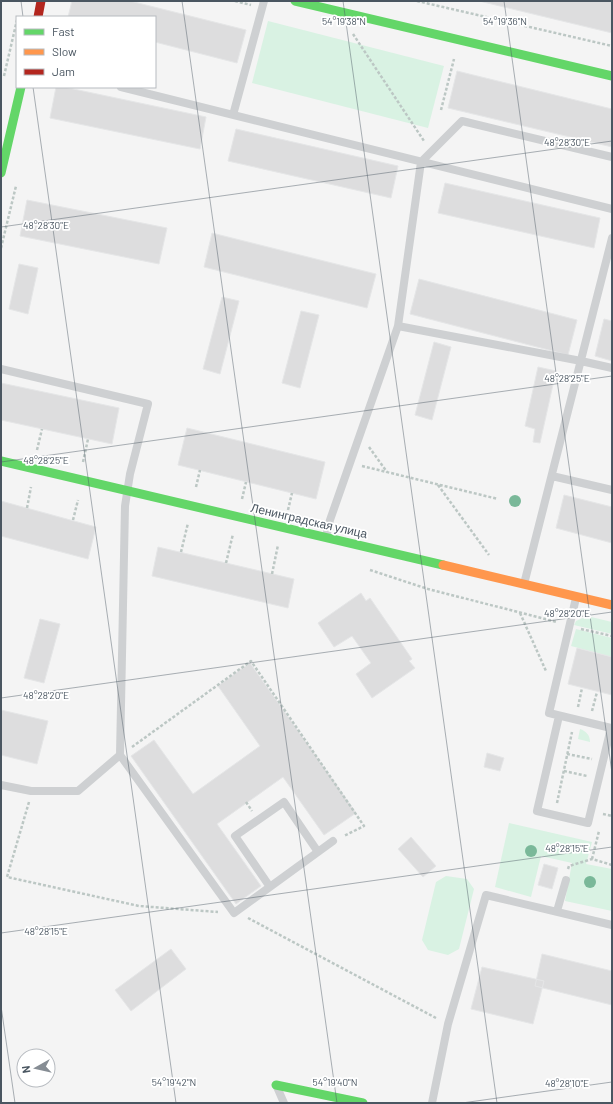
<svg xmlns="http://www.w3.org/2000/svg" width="613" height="1104" viewBox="0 0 613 1104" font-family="Barlow,sans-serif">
<rect width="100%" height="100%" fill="#f4f4f4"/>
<path fill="#d9f2e3" d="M268 21 444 66 428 128 252 83Z
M587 616 612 622V634L574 625 576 621Z
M576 629 612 638V657L571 646Z
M580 729C586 731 590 735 590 742L578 739Z
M509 823 592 842 586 864 612 869V911L565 901 572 863 541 856 531 897 495 887Z
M446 876 467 879 474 889 459 949 448 955 428 950 422 940 436 882Z"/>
<path fill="#ddddde" stroke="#e5e6e7" d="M72 1H130L246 30 237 63 155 42V17H68Z
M479 1H612V33Z
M457 71 612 109V147L448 108Z
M56 87H64L206 117 200 149 50 118Z
M236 129 398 166 391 198 228 161Z
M445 183 600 218 594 248 438 213Z
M27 200 167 228 159 264 20 236Z
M212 233 376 274 367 308 204 267Z
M19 264 38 268 28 314 9 309Z
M419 279 577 320 568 355 410 314Z
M222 297 239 301 220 374 203 369Z
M301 311 319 315 300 388 282 383Z
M604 319 612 321V361L595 356Z
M434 342 451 347 432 420 415 415Z
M538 367 556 371 540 443 533 442 535 429 525 426Z
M1 383 119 408 112 444 1 420Z
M187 428 325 462 316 499 178 465Z
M564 495 612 507V543L556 528Z
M1 501 96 527 88 559 1 536Z
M158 547 294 579 288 608 152 576Z
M361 593 366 601 370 598 412 659 409 661 415 668 372 698 356 674 371 663 352 636 334 647 318 623Z
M40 619 60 624 44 683 24 678Z
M577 648 612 657V695L568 684Z
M250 663 356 813 324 835 283 777 217 824 261 886 236 904 131 756 154 740 193 794 260 746 218 686Z
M1 710 48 721 37 764 1 755Z
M487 753 504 758 500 771 484 767Z
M411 837 436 866 423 877 398 849Z
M544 864 558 868 552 889 538 885Z
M171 949 186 969 131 1011 115 990Z
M542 954 612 971V1005L535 986Z
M482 967 544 981 533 1024 471 1009Z"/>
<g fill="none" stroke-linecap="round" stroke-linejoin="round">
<path stroke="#bcc7c4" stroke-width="2.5" stroke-dasharray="3 2" stroke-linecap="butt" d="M235 1 251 5
M417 1 612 46
M353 34 424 141
M4 76 17 20
M441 110 454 59
M1 248 16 186
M369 447 387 472
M37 450 42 429
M83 462 88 439
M362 466 498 499
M438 485 489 555
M196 487 200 470
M242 499 246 482
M27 508 31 487
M288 510 292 493
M73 520 78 500
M181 552 188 523
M226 563 233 534
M370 570 428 589 557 622
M272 574 278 545
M520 613 546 671
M581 629 612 636
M578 707 582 688
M592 711 597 692
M132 747 251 661 364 826 344 836
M567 754 592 759
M564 771 587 776
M29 802 7 877 139 906 218 912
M246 802 252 811
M557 803 572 732
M603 814 612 816
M592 859 599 831
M568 869 569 866 592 859 612 865
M248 918 436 1018"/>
<path stroke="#ced0d2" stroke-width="8" d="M121 87 612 209
M233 115 264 1
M398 326 581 361 612 368
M1 369 148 404 130 474 125 506 120 755 234 913 333 841
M552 476 612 490
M326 537 330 520 398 326 421 162 462 121 612 157
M524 584 612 238
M559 716 537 811 588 823 611 728C590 723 569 718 549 713L576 598
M1 785 31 791H78L120 755
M270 887 235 836 284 802 318 852
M557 911 566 880
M277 1087 284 1103
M432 1103 448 1024 486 895 612 925"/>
<path stroke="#63d668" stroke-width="9" d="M295 1 612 76
M1 173 21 87
M1 461 443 565
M276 1085 363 1103"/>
<path stroke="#ff974d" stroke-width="9" d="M443 565 612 605"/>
<path stroke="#b3261e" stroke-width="9" d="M38 17 41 1"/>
</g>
<g fill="#7ab899">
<circle cx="515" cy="501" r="6"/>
<circle cx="531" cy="851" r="6"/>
<circle cx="590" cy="882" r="6"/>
</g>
<path fill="none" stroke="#4a5661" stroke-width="1" stroke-opacity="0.45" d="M21 1 23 17M182 1 337 1103M343 1 497 1103M504 1 612 773M33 87 176 1103M1 227 612 141M1 462 612 376M1 698 612 612M1 933 612 847M1 1006 15 1103M462 1103 612 1082"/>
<g text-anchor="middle" stroke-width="3.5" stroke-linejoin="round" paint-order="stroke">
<g font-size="12" fill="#4a5661" stroke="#fff">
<text transform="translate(309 521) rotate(13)" y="4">Ленинградская улица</text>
</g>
</g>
<g font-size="10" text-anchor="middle" fill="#4a5661" stroke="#fff" stroke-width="3.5" stroke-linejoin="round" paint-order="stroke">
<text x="344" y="25">54°19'38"N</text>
<text x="505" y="25">54°19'36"N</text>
<text x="567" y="146">48°28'30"E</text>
<text x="46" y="229">48°28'30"E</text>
<text x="567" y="382">48°28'25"E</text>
<text x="46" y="464">48°28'25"E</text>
<text x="567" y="617">48°28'20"E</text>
<text x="46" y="699">48°28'20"E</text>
<text x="567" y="852">48°28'15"E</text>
<text x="46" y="935">48°28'15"E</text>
<text x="174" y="1086">54°19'42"N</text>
<text x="335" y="1086">54°19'40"N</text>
<text x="567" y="1087">48°28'10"E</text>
</g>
<rect width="613" height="1104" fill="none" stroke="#4a5661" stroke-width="4"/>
<rect x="16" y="16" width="140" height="72" fill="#ffffff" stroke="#b7bbc0"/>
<rect x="24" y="29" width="20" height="6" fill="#63d668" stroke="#b7bbc0"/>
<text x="52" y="36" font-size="12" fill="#4a5661">Fast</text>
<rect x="24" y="49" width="20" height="6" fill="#ff974d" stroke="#b7bbc0"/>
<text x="52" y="56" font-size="12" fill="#4a5661">Slow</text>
<rect x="24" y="69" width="20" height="6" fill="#b3261e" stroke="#b7bbc0"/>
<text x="52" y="76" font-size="12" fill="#4a5661">Jam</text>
<g transform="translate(36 1068) rotate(262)"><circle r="19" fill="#ffffff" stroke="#b7bbc0"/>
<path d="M0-3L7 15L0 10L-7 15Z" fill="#868d94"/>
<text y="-6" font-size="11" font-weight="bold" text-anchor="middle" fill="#4a5661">N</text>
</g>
</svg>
